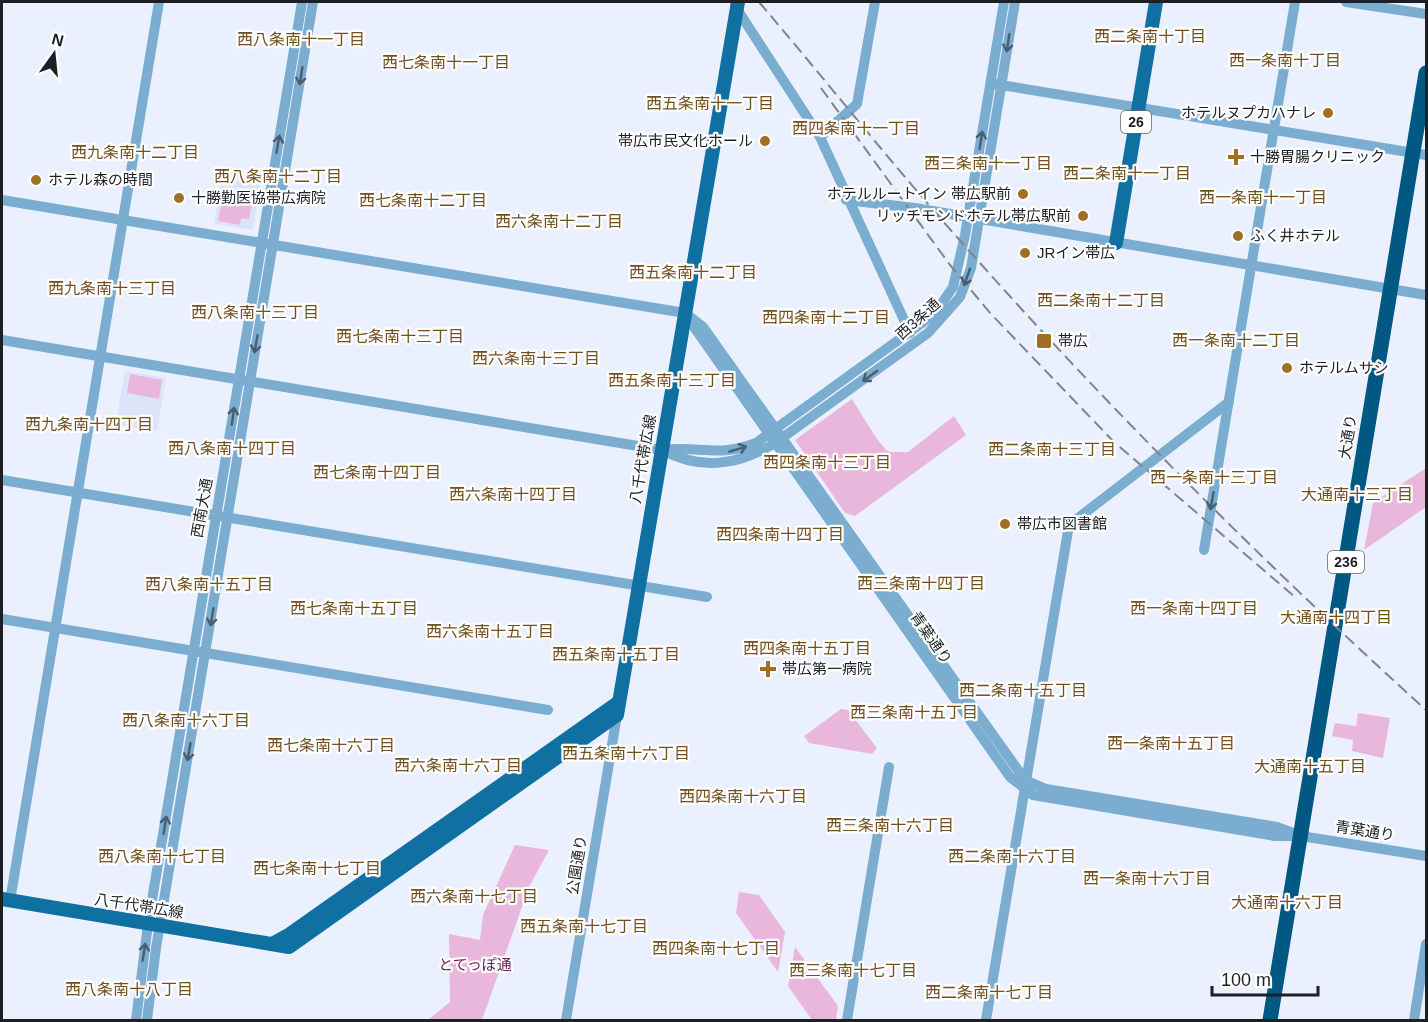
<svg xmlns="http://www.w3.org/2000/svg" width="1428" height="1022" viewBox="0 0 1428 1022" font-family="Helvetica,'Noto Sans JP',sans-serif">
<rect width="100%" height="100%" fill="#ebf0ff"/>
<path fill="#dce4f9" d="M223 172 261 179 253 230 214 224Z
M125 371 166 378 157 431 119 425 121 417 117 416Z"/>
<path fill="#e8b7db" d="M223 194 253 199 249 219 241 218 240 225 218 221Z
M130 374 162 380 159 399 127 393Z
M852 399C862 414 877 443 889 452H908L954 416 966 435 855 516 845 513 795 440Z
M1426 468V507L1364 550 1373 503Z
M841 709 848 710 877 748 872 754 809 743 804 736Z
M1358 713 1390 718 1383 758 1352 751 1353 740 1332 736 1335 723 1356 726Z
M515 845 549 850 529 887 482 1020H428L450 1002 449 934 480 940 483 915Z
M739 892 759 895 785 932 778 972 736 913Z
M795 947 838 1006 836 1020H812L788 986Z"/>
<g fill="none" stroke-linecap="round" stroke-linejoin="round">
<path stroke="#7aadcf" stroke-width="10" d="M1346 2 1426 14
M735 6 820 137 910 333
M995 84 1426 155
M820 137 857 104 875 2
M2 200 685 313 703 327 1025 780 1046 789 1277 827 1301 836
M846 200 915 208 1426 295
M689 320 1010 777 1033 795 1275 836H1301L1426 856
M2 340 662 450C698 445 718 458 756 443L922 323 935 313 953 287 965 235 1004 2
M662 450C702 471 738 465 775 443L928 333 960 297 971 268 1015 2
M2 480 707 597
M1204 550 1295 2
M2 619 548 710
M10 901 159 2
M136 1020 148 924 302 2
M147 1020 156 948 313 2
M566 1020 617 715
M847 1020 889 767
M986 1020 1069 525 1229 402
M1414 1020 1426 944"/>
<path stroke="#0f70a1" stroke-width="14" d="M1116 243 1156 2
M2 899 289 947 617 715 738 2
M272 944 290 934 619 702"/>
<path stroke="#015983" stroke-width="15" d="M1270 1020 1426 73"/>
<path stroke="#81848e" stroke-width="2" stroke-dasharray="12 6" stroke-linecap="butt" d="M759 2C818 71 875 143 935 212 1088 388 1254 554 1426 710
M821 88 950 265 991 314 1114 442 1295 597"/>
</g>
<defs><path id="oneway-shaft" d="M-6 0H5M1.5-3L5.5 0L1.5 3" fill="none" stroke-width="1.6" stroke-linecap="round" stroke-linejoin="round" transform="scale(1.5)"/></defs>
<g stroke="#475f71">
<use href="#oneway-shaft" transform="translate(1008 43) rotate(99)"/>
<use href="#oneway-shaft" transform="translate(301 76) rotate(99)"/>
<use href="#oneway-shaft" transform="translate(981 140) rotate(-81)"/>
<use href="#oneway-shaft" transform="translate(278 144) rotate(-80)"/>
<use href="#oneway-shaft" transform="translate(967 277) rotate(110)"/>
<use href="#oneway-shaft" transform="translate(256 344) rotate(100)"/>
<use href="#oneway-shaft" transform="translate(870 376) rotate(144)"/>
<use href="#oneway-shaft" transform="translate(233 416) rotate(-82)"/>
<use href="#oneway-shaft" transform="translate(738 449) rotate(-17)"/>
<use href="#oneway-shaft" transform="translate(1212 501) rotate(100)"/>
<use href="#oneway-shaft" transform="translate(212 617) rotate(99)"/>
<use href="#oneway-shaft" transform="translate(189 752) rotate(100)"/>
<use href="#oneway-shaft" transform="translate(165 825) rotate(-81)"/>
<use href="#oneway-shaft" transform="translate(144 952) rotate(-81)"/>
</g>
<g fill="#a06e24" stroke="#fff" stroke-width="2">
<circle cx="1328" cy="113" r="6"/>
<circle cx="765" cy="141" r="6"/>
<path d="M1233 148h6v6h6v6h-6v6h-6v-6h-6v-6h6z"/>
<circle cx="36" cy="180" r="6"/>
<circle cx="1023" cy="194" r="6"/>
<circle cx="179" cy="198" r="6"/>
<circle cx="1083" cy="216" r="6"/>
<circle cx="1238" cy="236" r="6"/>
<circle cx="1025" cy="253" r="6"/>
<rect x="1036" y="333" width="16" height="16" rx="3"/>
<circle cx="1287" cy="368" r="6"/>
<circle cx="1005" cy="524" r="6"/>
<path d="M765 660h6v6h6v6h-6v6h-6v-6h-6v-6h6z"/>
</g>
<g text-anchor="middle" stroke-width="4.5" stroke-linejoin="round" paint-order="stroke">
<g fill="#fff" stroke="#626266" stroke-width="1.5">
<rect x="1121" y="111" width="30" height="22" rx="4.5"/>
<rect x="1328" y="551" width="36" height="22" rx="4.5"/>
</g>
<g font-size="14" font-weight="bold" fill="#1e1f24">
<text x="1136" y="127">26</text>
<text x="1346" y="567">236</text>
</g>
<g font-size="15" fill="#1e1f24" stroke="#fff" text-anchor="start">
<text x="1316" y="118" text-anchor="end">ホテルヌプカハナレ</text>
<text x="753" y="146" text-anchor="end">帯広市民文化ホール</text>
<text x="1250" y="162">十勝胃腸クリニック</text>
<text x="48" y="185">ホテル森の時間</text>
<text x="1011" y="199" text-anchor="end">ホテルルートイン 帯広駅前</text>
<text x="191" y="203">十勝勤医協帯広病院</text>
<text x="1071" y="221" text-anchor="end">リッチモンドホテル帯広駅前</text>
<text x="1250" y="241">ふく井ホテル</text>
<text x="1037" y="258">JRイン帯広</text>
<text x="1058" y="346">帯広</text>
<text x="1299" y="373">ホテルムサシ</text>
<text x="1017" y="529">帯広市図書館</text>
<text x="782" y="674">帯広第一病院</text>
</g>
<g font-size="15" fill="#1e1f24" stroke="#fff">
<text transform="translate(918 319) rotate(-42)" y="5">西3条通</text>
<text transform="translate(1348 437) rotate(-81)" y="5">大通り</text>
<text transform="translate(643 459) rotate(-80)" y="5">八千代帯広線</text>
<text transform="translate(202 508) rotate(-80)" y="5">西南大通</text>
<text transform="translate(931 638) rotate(55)" y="5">青葉通り</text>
<text transform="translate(1365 831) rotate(9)" y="5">青葉通り</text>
<text transform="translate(577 865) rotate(-81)" y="5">公園通り</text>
<text transform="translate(139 906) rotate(9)" y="5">八千代帯広線</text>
</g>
<g font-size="15" fill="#691c5d" stroke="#fff">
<text x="475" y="970">とてっぽ通</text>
</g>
<g font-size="16" fill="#73501f" stroke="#fff">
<text x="1150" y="42">西二条南十丁目</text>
<text x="301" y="45">西八条南十一丁目</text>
<text x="1285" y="66">西一条南十丁目</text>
<text x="446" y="68">西七条南十一丁目</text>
<text x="710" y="109">西五条南十一丁目</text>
<text x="856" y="134">西四条南十一丁目</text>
<text x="135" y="158">西九条南十二丁目</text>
<text x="988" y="169">西三条南十一丁目</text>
<text x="1127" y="179">西二条南十一丁目</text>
<text x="278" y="182">西八条南十二丁目</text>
<text x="1263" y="203">西一条南十一丁目</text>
<text x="423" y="206">西七条南十二丁目</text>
<text x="559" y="227">西六条南十二丁目</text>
<text x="693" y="278">西五条南十二丁目</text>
<text x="112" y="294">西九条南十三丁目</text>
<text x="1101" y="306">西二条南十二丁目</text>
<text x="255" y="318">西八条南十三丁目</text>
<text x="826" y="323">西四条南十二丁目</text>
<text x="400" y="342">西七条南十三丁目</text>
<text x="1236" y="346">西一条南十二丁目</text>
<text x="536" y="364">西六条南十三丁目</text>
<text x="672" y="386">西五条南十三丁目</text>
<text x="89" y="430">西九条南十四丁目</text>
<text x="232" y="454">西八条南十四丁目</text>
<text x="1052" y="455">西二条南十三丁目</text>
<text x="827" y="468">西四条南十三丁目</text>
<text x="377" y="478">西七条南十四丁目</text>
<text x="1214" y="483">西一条南十三丁目</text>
<text x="513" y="500">西六条南十四丁目</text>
<text x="1357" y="500">大通南十三丁目</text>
<text x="780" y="540">西四条南十四丁目</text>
<text x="921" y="589">西三条南十四丁目</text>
<text x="209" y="590">西八条南十五丁目</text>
<text x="354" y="614">西七条南十五丁目</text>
<text x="1194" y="614">西一条南十四丁目</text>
<text x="1336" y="623">大通南十四丁目</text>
<text x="490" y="637">西六条南十五丁目</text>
<text x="807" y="654">西四条南十五丁目</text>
<text x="616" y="660">西五条南十五丁目</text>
<text x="1023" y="696">西二条南十五丁目</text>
<text x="914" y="718">西三条南十五丁目</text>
<text x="186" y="726">西八条南十六丁目</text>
<text x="1171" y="749">西一条南十五丁目</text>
<text x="331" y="751">西七条南十六丁目</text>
<text x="626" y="759">西五条南十六丁目</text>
<text x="458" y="771">西六条南十六丁目</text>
<text x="1310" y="772">大通南十五丁目</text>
<text x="743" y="802">西四条南十六丁目</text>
<text x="890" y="831">西三条南十六丁目</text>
<text x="162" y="862">西八条南十七丁目</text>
<text x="1012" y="862">西二条南十六丁目</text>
<text x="317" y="874">西七条南十七丁目</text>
<text x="1147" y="884">西一条南十六丁目</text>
<text x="474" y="902">西六条南十七丁目</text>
<text x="1287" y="908">大通南十六丁目</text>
<text x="584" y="932">西五条南十七丁目</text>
<text x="716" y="954">西四条南十七丁目</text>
<text x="853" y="976">西三条南十七丁目</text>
<text x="129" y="995">西八条南十八丁目</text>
<text x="989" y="998">西二条南十七丁目</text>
</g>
</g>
<rect width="1428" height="1022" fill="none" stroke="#1e1f24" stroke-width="6"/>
<g transform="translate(54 54) rotate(15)" stroke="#ffffff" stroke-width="4.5" paint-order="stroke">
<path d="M0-4.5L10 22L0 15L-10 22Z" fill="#1e1f24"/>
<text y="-9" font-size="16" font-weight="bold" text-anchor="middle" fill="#1e1f24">N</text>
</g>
<path d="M1212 986v9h106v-9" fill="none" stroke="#1e1f24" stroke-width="3"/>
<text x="1221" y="986" font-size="18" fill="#1e1f24" stroke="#ffffff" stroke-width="4.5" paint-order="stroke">100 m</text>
</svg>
